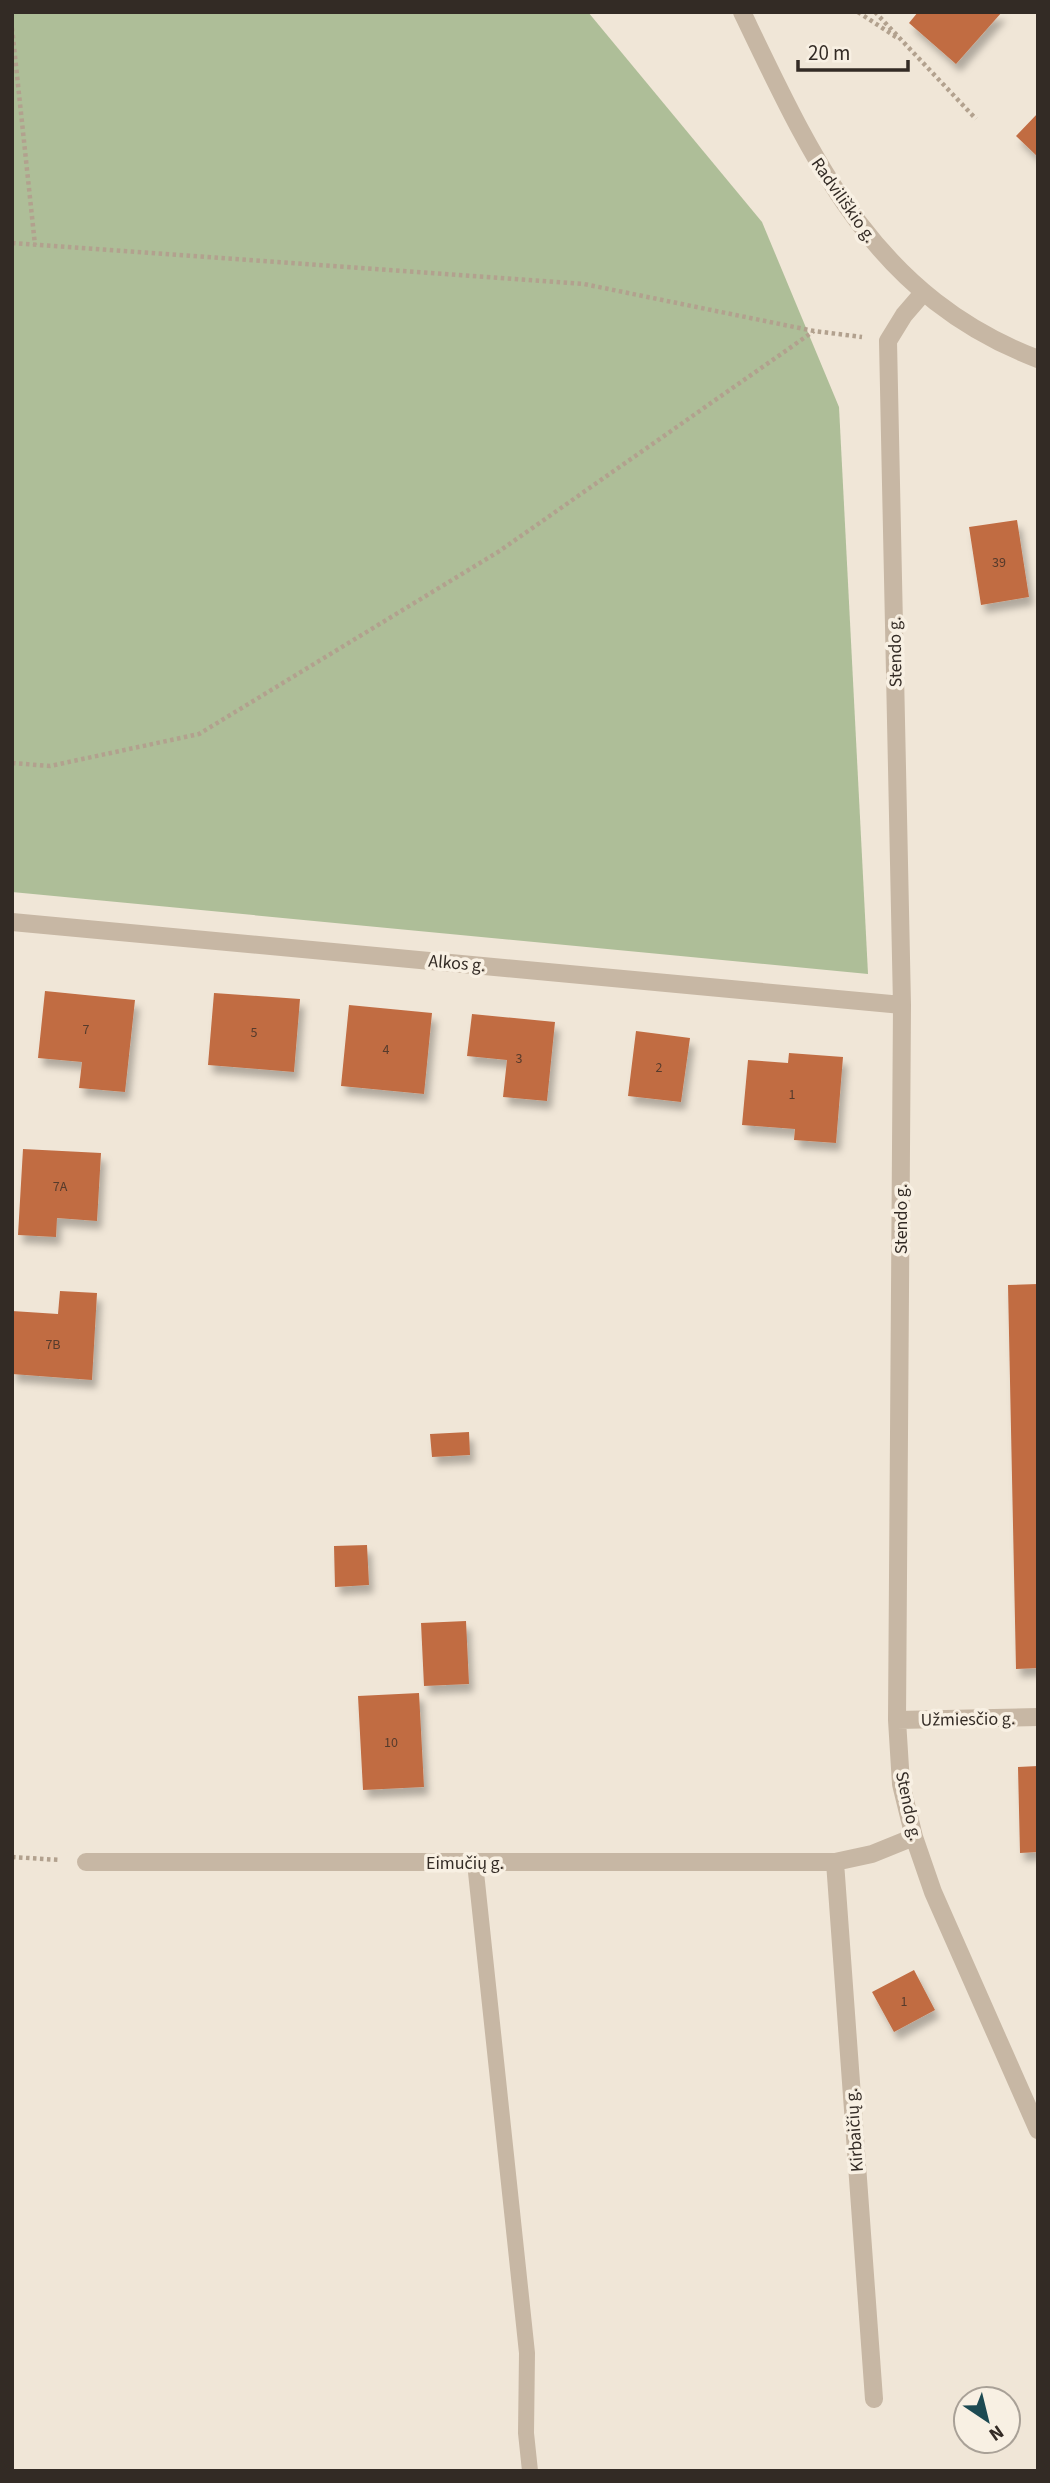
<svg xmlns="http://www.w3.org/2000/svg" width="1050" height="2483" viewBox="0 0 1050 2483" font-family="'Source Sans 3',sans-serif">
<defs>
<filter id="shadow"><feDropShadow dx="4.5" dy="8" stdDeviation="3.5" flood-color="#0004"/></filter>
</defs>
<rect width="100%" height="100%" fill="#f0e6d7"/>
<path fill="#aebe98" d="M12 12H588L762 222 839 407 868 974 12 892Z"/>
<path fill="#c16c43" filter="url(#shadow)" d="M918 12H1002L956 64 909 23Z
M1038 113V157L1016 136Z
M1017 520 1029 597 981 605 969 527Z
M45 991 135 1000 125 1092 79 1088 82 1062 38 1058Z
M214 993 300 999 294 1072 208 1065Z
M349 1005 432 1013 424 1094 341 1086Z
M472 1014 555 1022 547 1101 503 1097 507 1060 467 1056Z
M636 1031 690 1038 681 1102 628 1096Z
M789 1053 843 1057 836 1143 794 1140 795 1129 742 1125 748 1060 788 1063Z
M23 1149 101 1153 97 1221 57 1218 56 1237 18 1235Z
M1038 1284V1668L1016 1669 1008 1285Z
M60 1291 97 1293 92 1380 12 1374V1311L58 1314Z
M469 1432 470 1455 432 1457 430 1434Z
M367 1545 369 1585 335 1587 334 1546Z
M466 1621 469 1684 424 1686 421 1623Z
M419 1693 424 1787 363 1790 358 1696Z
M1038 1766V1852L1020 1853 1018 1767Z
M914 1970 935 2010 894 2032 872 1992Z"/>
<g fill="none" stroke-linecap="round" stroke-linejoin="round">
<path stroke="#b2a18e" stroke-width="4.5" stroke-dasharray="3.5 3.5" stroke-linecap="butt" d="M858 12 896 37
M875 12 976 119
M12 28 35 245
M12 243 584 284 814 331 862 337
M12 763 50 766 199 734 498 552 814 331
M12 1857 60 1860"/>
<path stroke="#c7b7a4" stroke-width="16" d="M475 1863 527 2353 526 2433 530 2471"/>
<path stroke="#c7b7a4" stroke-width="18" d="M742 12C813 160 873 296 1038 359
M923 293 904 315 888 341 902 1005 897 1720 901 1784 914 1837 933 1892 1038 2130
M12 922 902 1005
M897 1720 1038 1717
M86 1862H835L872 1854 914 1837
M835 1862 874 2399"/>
</g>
<g text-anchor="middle" stroke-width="7" stroke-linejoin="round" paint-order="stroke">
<g font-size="14" fill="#563b2c">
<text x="999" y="567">39</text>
<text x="86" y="1034">7</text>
<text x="254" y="1037">5</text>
<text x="386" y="1054">4</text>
<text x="519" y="1063">3</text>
<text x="659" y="1072">2</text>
<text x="792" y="1099">1</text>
<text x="60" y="1191">7A</text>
<text x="53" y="1349">7B</text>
<text x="391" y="1747">10</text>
<text x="904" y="2006">1</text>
</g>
<g font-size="18" fill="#332b25" stroke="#f8f0e3">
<text transform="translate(844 200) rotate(55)" y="6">Radviliškio g.</text>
<text transform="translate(895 652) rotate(-91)" y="6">Stendo g.</text>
<text transform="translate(457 963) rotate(5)" y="6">Alkos g.</text>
<text transform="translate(901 1219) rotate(-90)" y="6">Stendo g.</text>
<text transform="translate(968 1719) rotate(-1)" y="6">Užmiesčio g.</text>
<text transform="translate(909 1806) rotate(78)" y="6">Stendo g.</text>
<text x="465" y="1869">Eimučių g.</text>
<text transform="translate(854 2130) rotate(-94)" y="6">Kirbaičių g.</text>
</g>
</g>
<rect width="1050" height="2483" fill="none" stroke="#332b25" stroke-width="28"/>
<g transform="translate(987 2420) rotate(145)"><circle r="33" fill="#f8f0e3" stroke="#a9a197" stroke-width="2"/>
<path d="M0-5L12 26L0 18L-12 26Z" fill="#1d4a52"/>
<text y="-10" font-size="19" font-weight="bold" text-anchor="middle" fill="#332b25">N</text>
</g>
<path d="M798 60v10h110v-10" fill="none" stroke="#332b25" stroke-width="3.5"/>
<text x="808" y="60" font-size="21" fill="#332b25" stroke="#f8f0e3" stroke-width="5" paint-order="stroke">20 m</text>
</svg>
